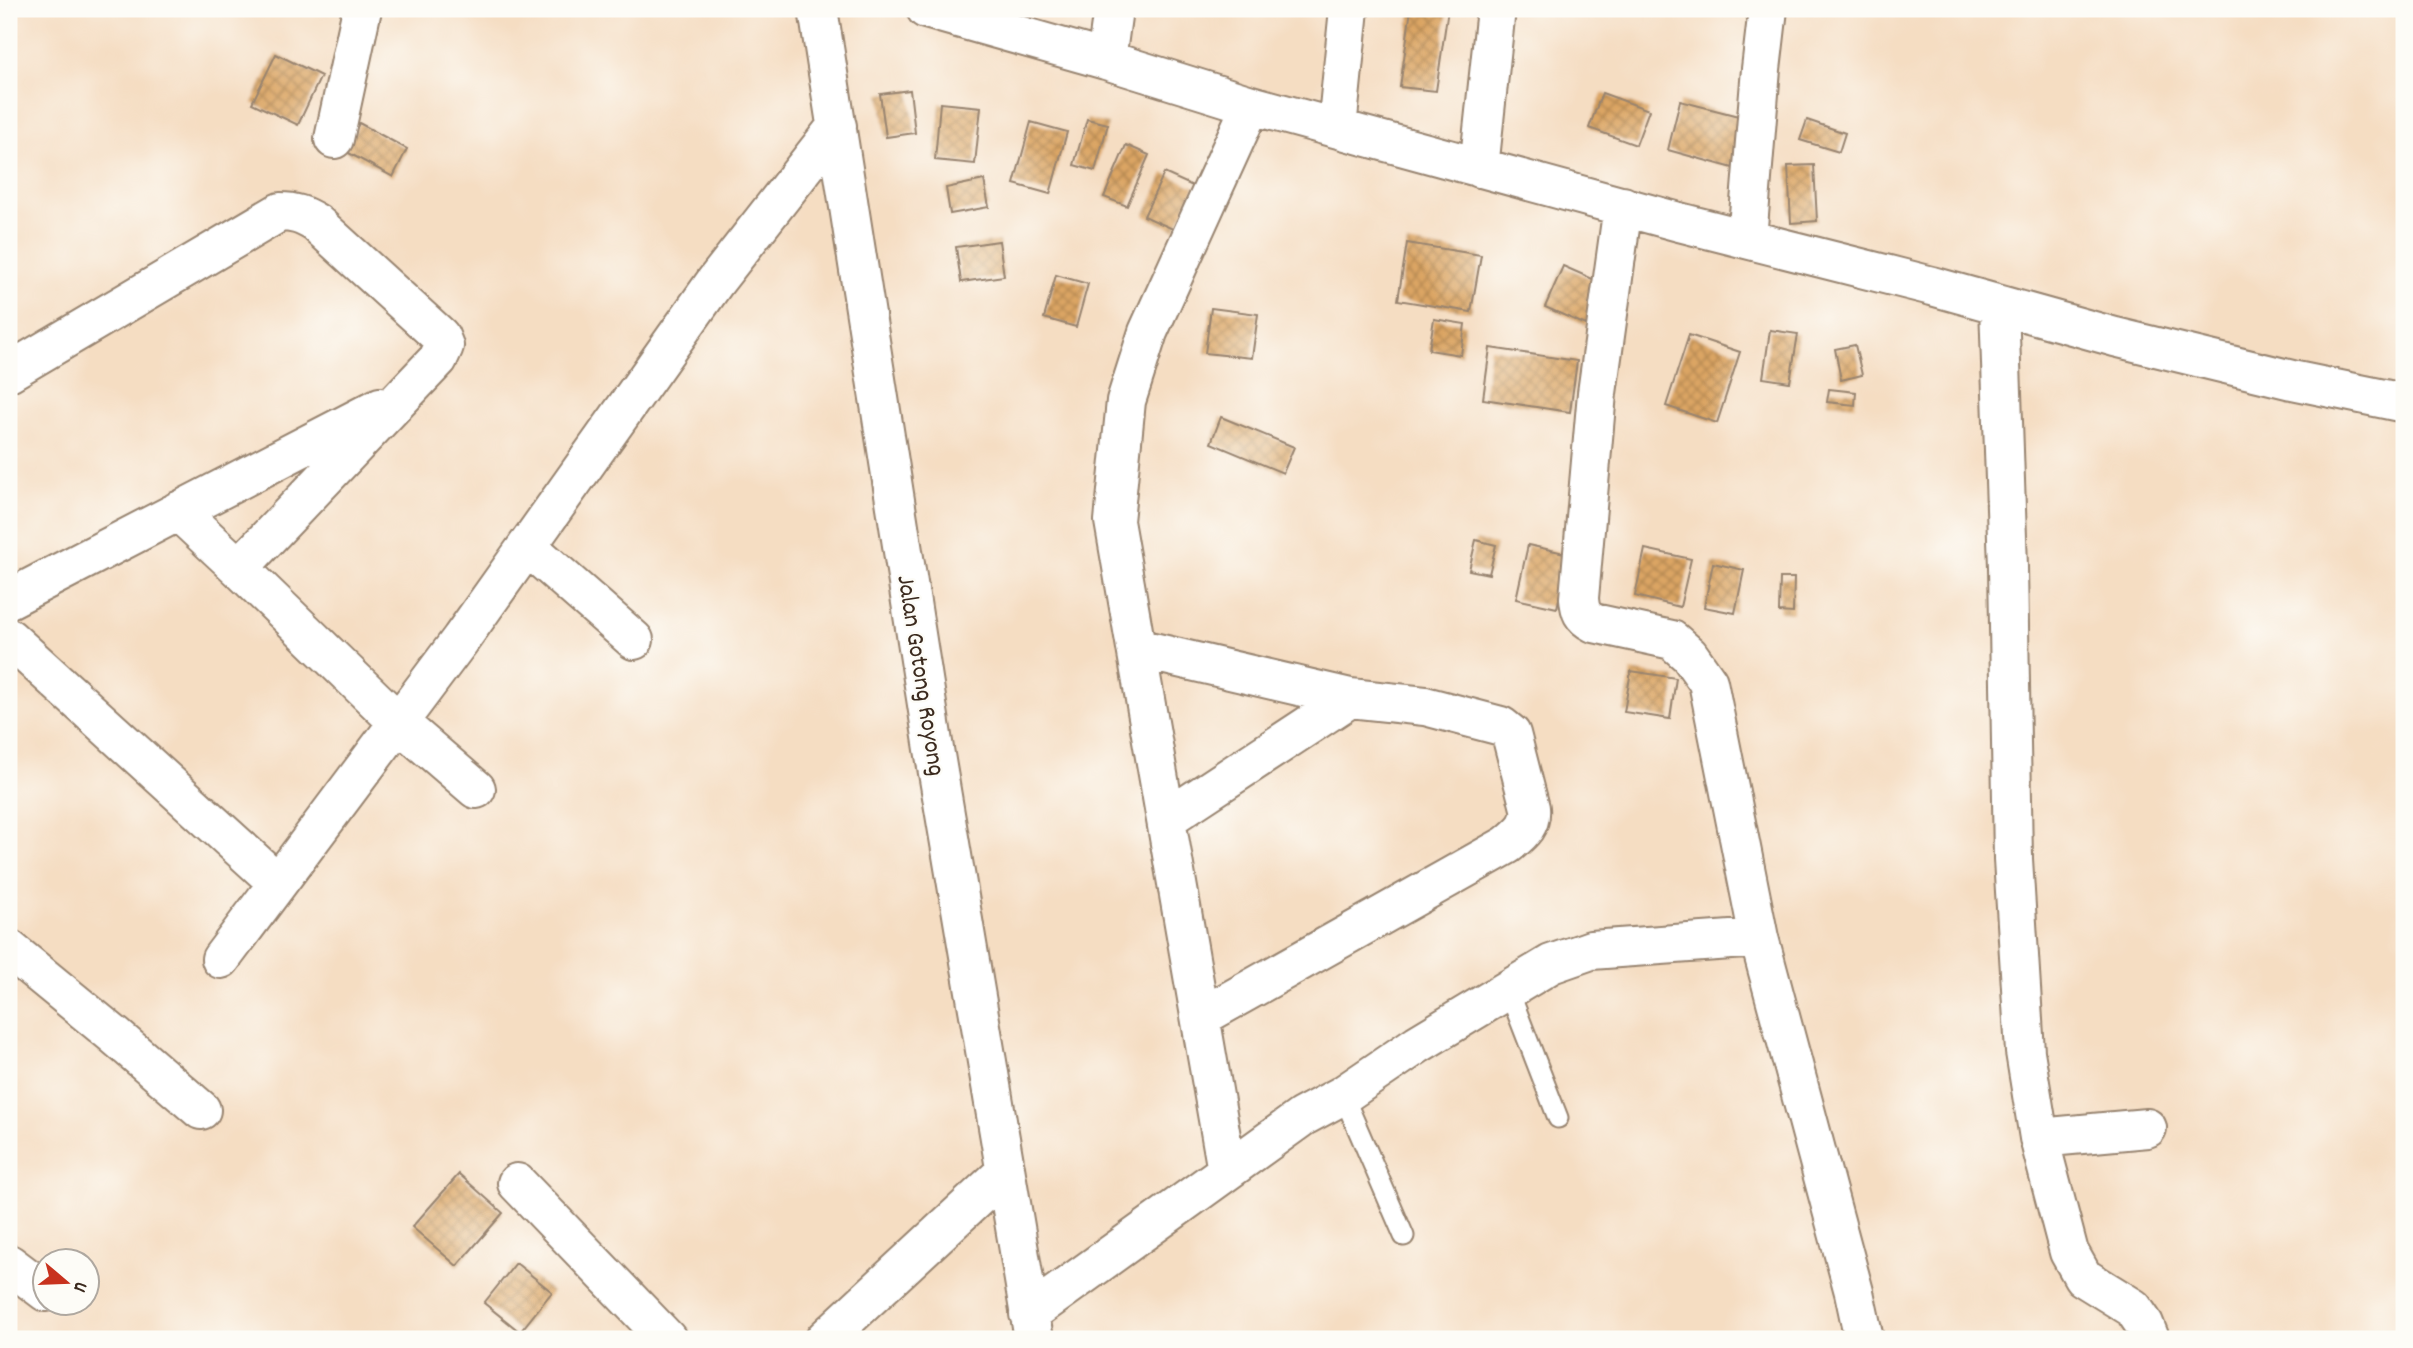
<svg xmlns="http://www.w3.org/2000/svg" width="2413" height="1348" viewBox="0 0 2413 1348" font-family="Dekko,sans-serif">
<defs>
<pattern id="building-cross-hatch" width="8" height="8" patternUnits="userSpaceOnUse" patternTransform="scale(1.75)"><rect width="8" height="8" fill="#dba563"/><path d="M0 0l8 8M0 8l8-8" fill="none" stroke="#b38751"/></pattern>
</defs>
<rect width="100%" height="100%" fill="#fdfcf7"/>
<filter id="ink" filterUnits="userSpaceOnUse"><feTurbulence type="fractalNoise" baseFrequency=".0143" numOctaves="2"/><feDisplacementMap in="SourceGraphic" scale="14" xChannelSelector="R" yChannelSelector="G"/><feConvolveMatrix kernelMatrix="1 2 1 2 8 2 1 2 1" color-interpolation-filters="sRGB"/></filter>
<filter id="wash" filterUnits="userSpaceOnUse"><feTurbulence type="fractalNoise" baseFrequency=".00686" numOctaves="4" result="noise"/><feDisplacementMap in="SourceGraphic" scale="28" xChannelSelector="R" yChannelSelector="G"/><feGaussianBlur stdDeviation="1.57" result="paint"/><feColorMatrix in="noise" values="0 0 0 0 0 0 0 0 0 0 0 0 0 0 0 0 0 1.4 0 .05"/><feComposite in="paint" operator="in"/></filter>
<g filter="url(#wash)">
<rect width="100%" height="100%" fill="#f5ddc2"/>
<g id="blocks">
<path fill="url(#building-cross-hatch)" d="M1411 9H1448L1436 91 1400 87Z
M276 54 321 76 298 125 252 103Z
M910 90 915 133 886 137 880 94Z
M1602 93 1649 110 1636 145 1589 128Z
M1680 101 1746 118 1733 168 1668 150Z
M940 103 981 107 975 164 935 160Z
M1087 119 1108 124 1095 171 1074 165Z
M1807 120 1845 133 1839 152 1800 140Z
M1031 122 1067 132 1050 194 1014 184Z
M359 123 407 149 393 177 345 151Z
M1126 145 1149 155 1127 206 1104 197Z
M1814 165 1817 221 1791 223 1788 166Z
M1164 173 1195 187 1175 230 1144 216Z
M984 180 989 207 950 214 946 188Z
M999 241 1004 276 961 282 956 247Z
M1407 243 1481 255 1471 312 1398 300Z
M1563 266 1604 284 1586 325 1545 307Z
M1056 275 1088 284 1076 327 1044 318Z
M1211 308 1258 314 1252 358 1205 353Z
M1434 319 1465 324 1461 355 1429 350Z
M1770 330 1798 334 1790 382 1763 378Z
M1689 335 1740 352 1717 423 1666 406Z
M1855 345 1862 375 1841 380 1835 349Z
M1490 348 1577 361 1570 412 1483 399Z
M1829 389 1856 392 1855 405 1827 402Z
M1221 417 1294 447 1283 473 1211 443Z
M1476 540 1496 545 1489 574 1469 570Z
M1528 545 1569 554 1557 608 1516 599Z
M1645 549 1691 559 1680 607 1635 596Z
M1713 563 1744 570 1735 613 1704 607Z
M1780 578H1794L1793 613 1779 612Z
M1631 671 1676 678 1670 719 1624 712Z
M459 1174 503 1213 457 1266 412 1227Z
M516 1263 552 1292 520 1332 484 1303Z"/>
</g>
</g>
<g filter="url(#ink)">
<use href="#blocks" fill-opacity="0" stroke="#988470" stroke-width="2"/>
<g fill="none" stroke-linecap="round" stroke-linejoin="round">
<defs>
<path id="service" d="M1508 989 1558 1118
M1343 1095 1404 1236"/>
<path id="minor" d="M818 9 934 749 1034 1339
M926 9 1106 60 1251 105 1679 222 1932 286 2115 337 2292 380 2404 403
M1106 60 1113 9
M1337 128 1349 9
M334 139 362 9
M1479 168 1496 9
M1623 206 1597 393 1579 598C1580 611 1582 617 1594 623L1672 640 1689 655 1708 682 1759 938 1854 1292 1864 1339
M1747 239 1761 69 1768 9
M1999 305 2008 567 2013 859 2025 1052 2039 1138 2069 1252 2083 1277 2133 1308 2144 1324 2150 1339
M9 372 280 212C294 212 303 215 316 223L440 336 444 346 438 359 239 568 398 722 476 789
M178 511 239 568
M527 546 634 640
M9 599 380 407
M9 638 278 883
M1136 648 1350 698 1425 706 1501 726 1511 734 1530 808C1532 826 1520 834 1507 845L1201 1017
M1166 819 1350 698
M9 949 114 1035 201 1110
M221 959 461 639 715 282 837 126
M2039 1138 2147 1128
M1227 1171 1114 521 1126 401 1148 332 1251 105
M517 1183 667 1339
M9 1264 46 1292
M1029 1314 1302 1117 1343 1095 1418 1044 1551 964 1591 950 1759 938
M825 1339 1005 1172"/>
</defs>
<use href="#service" stroke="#988470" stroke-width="23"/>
<use href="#minor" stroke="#988470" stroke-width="42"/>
<use href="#service" stroke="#fff" stroke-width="19"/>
<use href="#minor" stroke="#fff" stroke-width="38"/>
</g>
</g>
<g text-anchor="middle" stroke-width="5" stroke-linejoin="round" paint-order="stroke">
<g font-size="26" fill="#3b2a1e" stroke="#fdfcf7">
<text transform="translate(923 675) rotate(81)" y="9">Jalan Gotong Royong</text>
</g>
</g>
<rect width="2413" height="1348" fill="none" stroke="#fdfcf7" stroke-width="35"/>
<g transform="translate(66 1282) rotate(109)"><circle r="33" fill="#fdfcf7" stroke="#afa8a0" stroke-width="2"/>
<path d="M0-5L12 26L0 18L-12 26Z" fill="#c8321e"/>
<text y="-10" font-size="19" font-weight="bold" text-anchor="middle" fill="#3b2a1e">U</text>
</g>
</svg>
